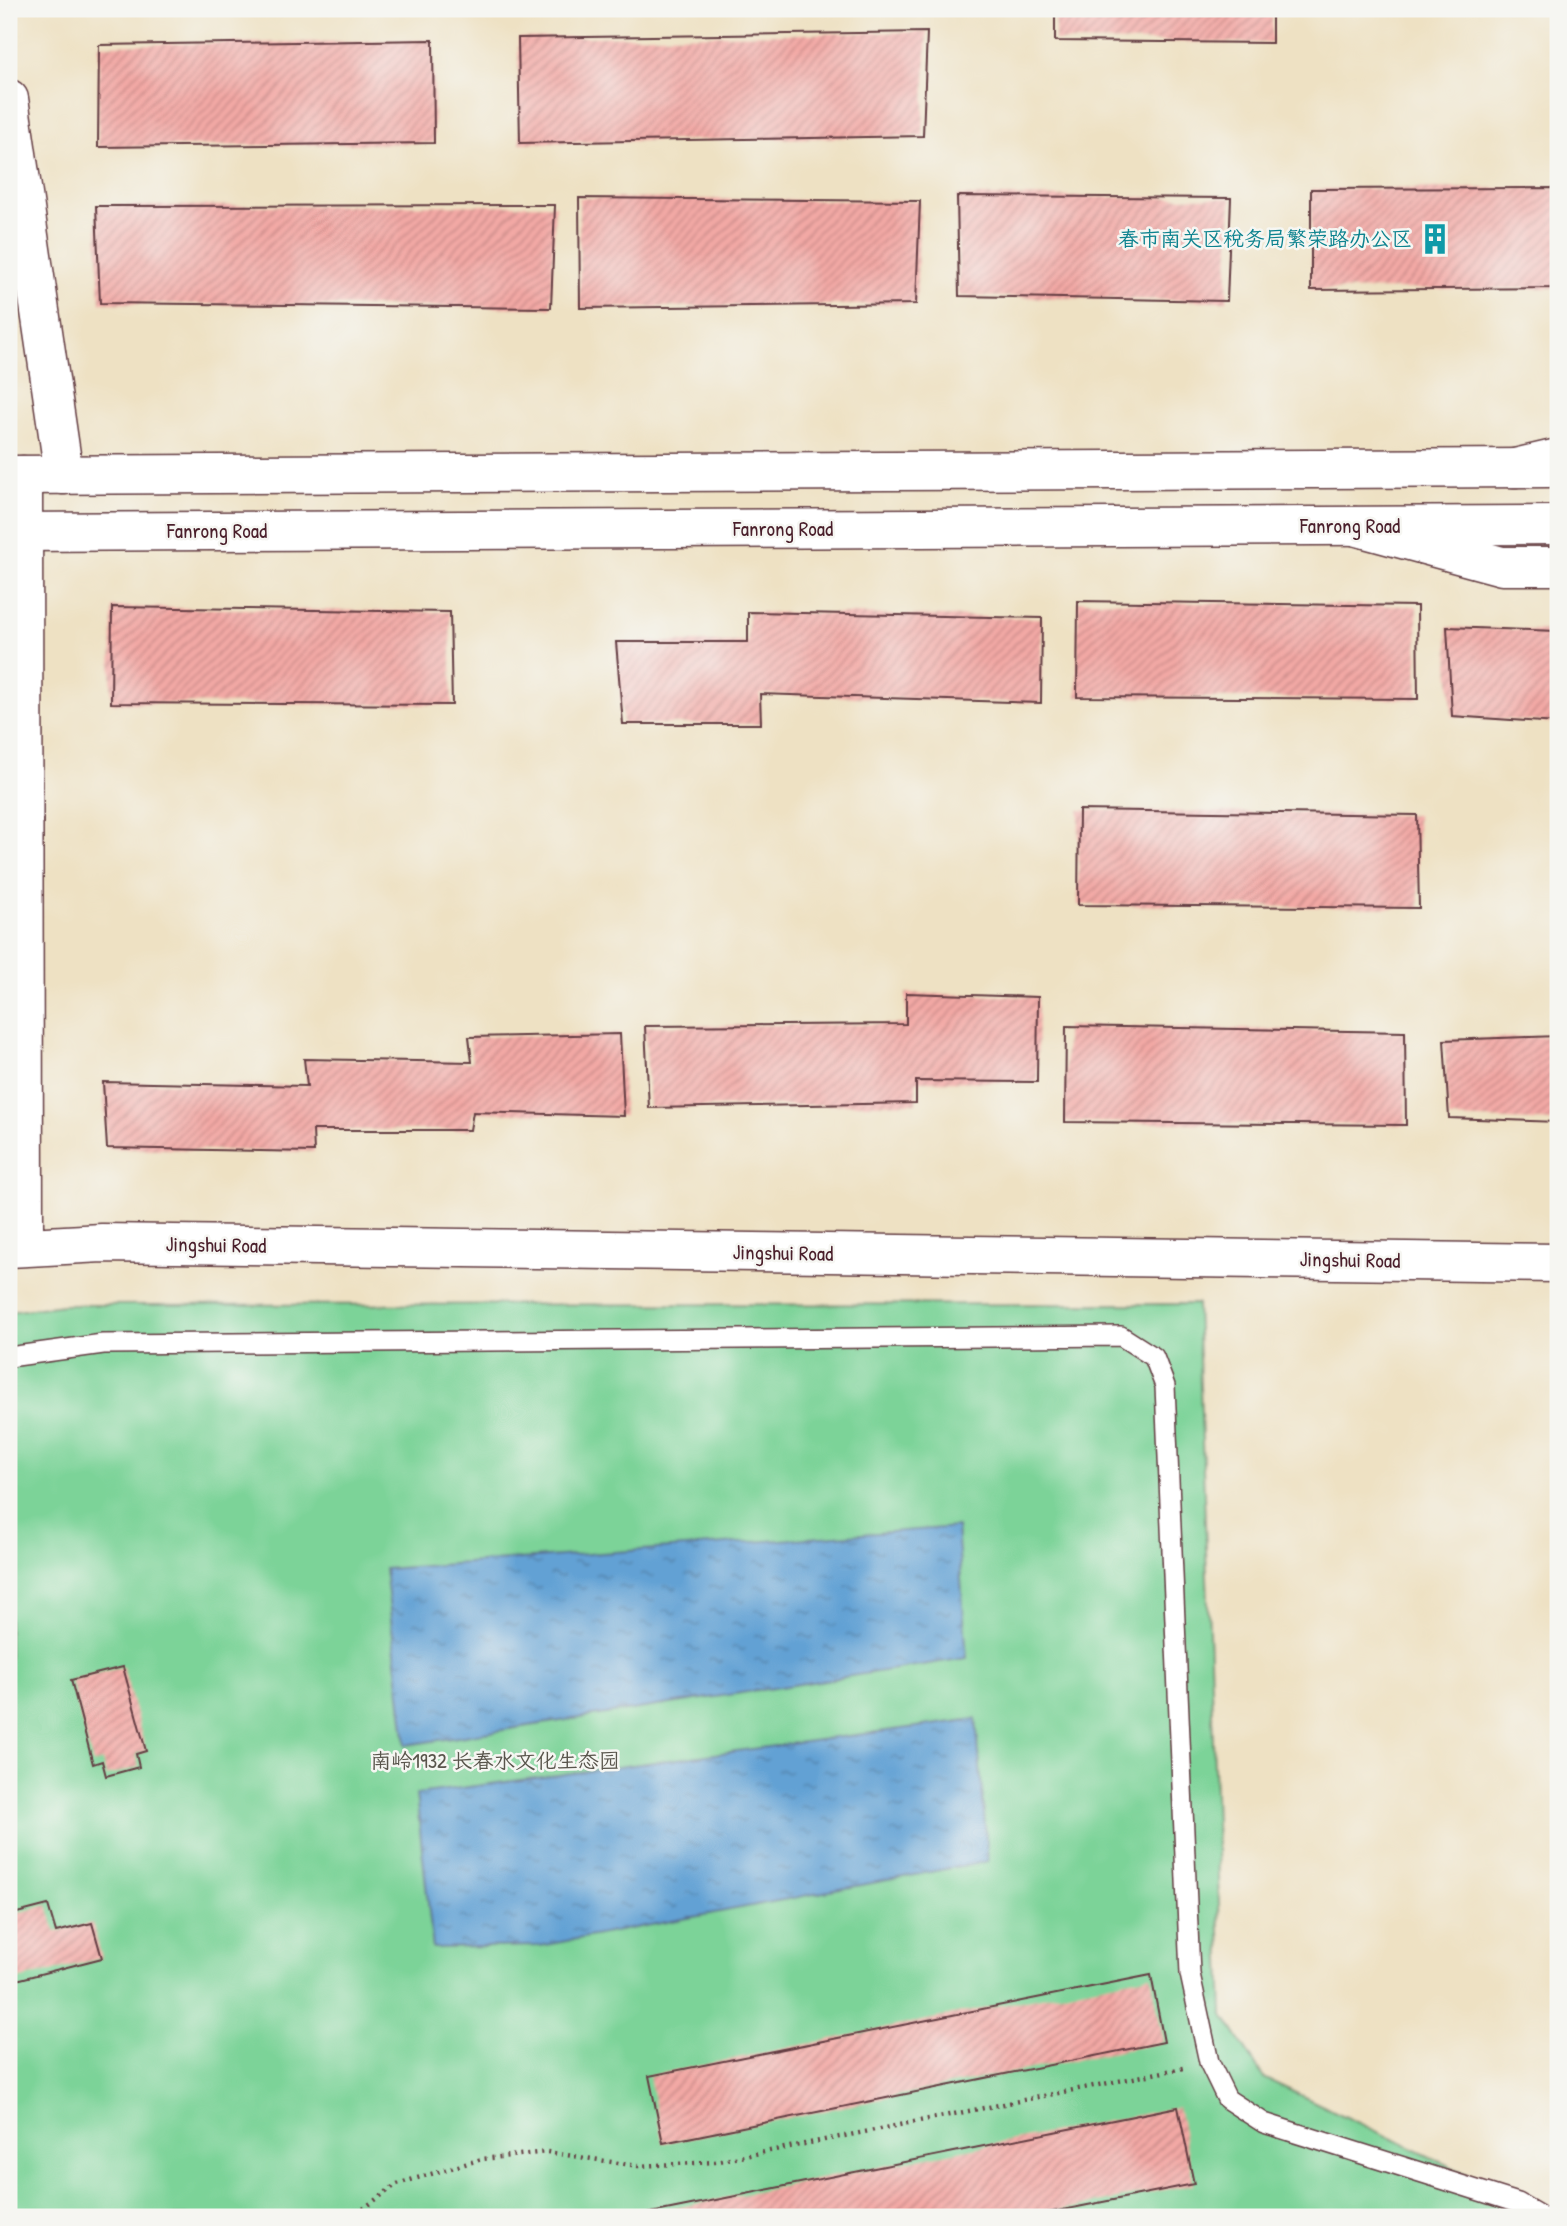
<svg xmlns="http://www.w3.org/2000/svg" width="1567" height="2226" viewBox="0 0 1567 2226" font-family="'Patrick Hand','LXGW WenKai TC',sans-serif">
<defs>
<pattern id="water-ripples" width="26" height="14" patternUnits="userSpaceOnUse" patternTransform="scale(1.75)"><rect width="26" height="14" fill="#62a1d4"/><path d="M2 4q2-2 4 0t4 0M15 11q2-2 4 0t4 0" fill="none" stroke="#5383ac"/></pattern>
<pattern id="building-hatch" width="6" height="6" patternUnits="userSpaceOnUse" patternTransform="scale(1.75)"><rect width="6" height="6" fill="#f3a9a5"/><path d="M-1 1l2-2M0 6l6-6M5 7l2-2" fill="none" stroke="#c78987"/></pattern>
</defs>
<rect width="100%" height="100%" fill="#f6f6f2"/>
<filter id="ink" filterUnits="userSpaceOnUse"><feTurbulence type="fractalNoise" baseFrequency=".0143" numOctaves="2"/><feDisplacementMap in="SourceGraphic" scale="14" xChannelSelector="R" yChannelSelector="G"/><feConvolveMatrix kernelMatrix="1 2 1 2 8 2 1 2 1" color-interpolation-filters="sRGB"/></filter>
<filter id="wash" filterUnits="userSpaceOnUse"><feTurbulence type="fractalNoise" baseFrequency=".00686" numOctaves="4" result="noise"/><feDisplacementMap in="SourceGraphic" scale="28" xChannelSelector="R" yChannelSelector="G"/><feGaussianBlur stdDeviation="1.57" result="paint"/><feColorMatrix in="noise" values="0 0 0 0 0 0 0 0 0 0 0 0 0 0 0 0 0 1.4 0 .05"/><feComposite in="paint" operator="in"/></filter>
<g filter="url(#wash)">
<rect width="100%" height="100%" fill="#eee1c3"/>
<path fill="#7bd398" stroke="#627962" stroke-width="2" d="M1197 1304 1223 2014 1264 2078 1557 2217H9V1312L63 1305Z"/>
<path fill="url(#water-ripples)" stroke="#566080" stroke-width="2" d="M957 1527 967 1658 406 1745 385 1569Z
M976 1719 988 1861 540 1946 433 1948 416 1794Z"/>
<g id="blocks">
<path fill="url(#building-hatch)" d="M1055 9H1272V43L1055 41Z
M927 32 923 136 520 143 518 38Z
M433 40 434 143 98 147 99 45Z
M1558 188V288L1311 290V189Z
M957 196 1231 198 1227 301 959 296Z
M579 198 920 201 916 304 580 308Z
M555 205 551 308 100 303 96 206Z
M1078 601 1417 606 1418 699 1077 697Z
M112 607 450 612 452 705 111 703Z
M748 612 1042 618 1041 703 760 694 761 724H623L616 642H748Z
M1447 627 1558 631V723L1452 716Z
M1079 810 1417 815 1419 908 1078 905Z
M906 993 1038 997 1037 1082 916 1081V1103L649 1108 645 1026 906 1024Z
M1066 1026 1405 1032 1406 1125 1065 1122Z
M620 1034 624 1116 473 1112 470 1130H313L314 1152 107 1148 103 1082 307 1086 304 1059 472 1062 469 1037Z
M1558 1036V1122L1449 1118 1444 1040Z
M123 1667 146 1751 136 1754 139 1767 106 1776 102 1761 93 1764 71 1680Z
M48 1905 56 1932 92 1923 102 1958 9 1982V1915Z
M1151 1975 1164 2042 663 2143 649 2076Z
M1178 2107 1194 2184 1027 2217H631Z"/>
</g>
</g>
<g filter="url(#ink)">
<use href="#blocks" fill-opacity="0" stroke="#633c42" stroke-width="2"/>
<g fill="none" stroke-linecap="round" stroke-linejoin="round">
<defs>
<path id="lane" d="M9 1357 103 1344 1121 1336 1154 1357 1165 1386 1190 1974 1209 2062 1227 2099 1264 2123 1518 2203 1542 2217"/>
<path id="street" d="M9 99 64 475
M23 475 24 1247
M9 1248 102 1243 1558 1263"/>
<path id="secondary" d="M9 475 1549 468
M9 532 1558 525"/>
<path id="primary" d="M1515 468 1558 458
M1354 526 1502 566H1558"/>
</defs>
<use href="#lane" stroke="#633c42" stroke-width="22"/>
<use href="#street" stroke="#633c42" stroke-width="41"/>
<use href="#secondary" stroke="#633c42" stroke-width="41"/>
<use href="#primary" stroke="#633c42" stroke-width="41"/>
<path stroke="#633c42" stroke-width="4.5" stroke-dasharray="2 5" stroke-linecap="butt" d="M352 2217 397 2184 482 2159 547 2152 638 2166 715 2162 1183 2068"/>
<use href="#lane" stroke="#fff" stroke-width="19"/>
<use href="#street" stroke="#fff" stroke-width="38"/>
<use href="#secondary" stroke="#fff" stroke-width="38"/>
<use href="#primary" stroke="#fff" stroke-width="38"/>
</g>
</g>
<defs>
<symbol id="building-bare" viewBox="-9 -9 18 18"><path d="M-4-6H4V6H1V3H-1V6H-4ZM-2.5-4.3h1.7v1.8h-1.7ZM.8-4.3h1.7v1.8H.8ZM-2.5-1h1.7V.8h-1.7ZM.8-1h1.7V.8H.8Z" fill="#0f9aa8" stroke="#f6f6f2" stroke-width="2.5" paint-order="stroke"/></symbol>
</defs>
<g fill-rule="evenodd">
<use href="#building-bare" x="1413" y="217" width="44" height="44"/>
</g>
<g text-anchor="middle" stroke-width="5" stroke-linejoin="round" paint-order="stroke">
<g font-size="21" fill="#0d838f" stroke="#f6f6f2" text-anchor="end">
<text x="1412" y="246">春市南关区税务局繁荣路办公区</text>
</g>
<g font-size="21" fill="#4a1f2b" stroke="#f6f6f2">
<text x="1350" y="533">Fanrong Road</text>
<text x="783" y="536">Fanrong Road</text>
<text x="217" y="538">Fanrong Road</text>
<text transform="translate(216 1245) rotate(1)" y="7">Jingshui Road</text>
<text transform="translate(783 1253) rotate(1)" y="7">Jingshui Road</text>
<text transform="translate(1350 1260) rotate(1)" y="7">Jingshui Road</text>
</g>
<g font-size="21" fill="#59554c" stroke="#f6f6f2">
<text x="495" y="1768">南岭1932 长春水文化生态园</text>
</g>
</g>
<rect width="1567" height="2226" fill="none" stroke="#f6f6f2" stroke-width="35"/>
</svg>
